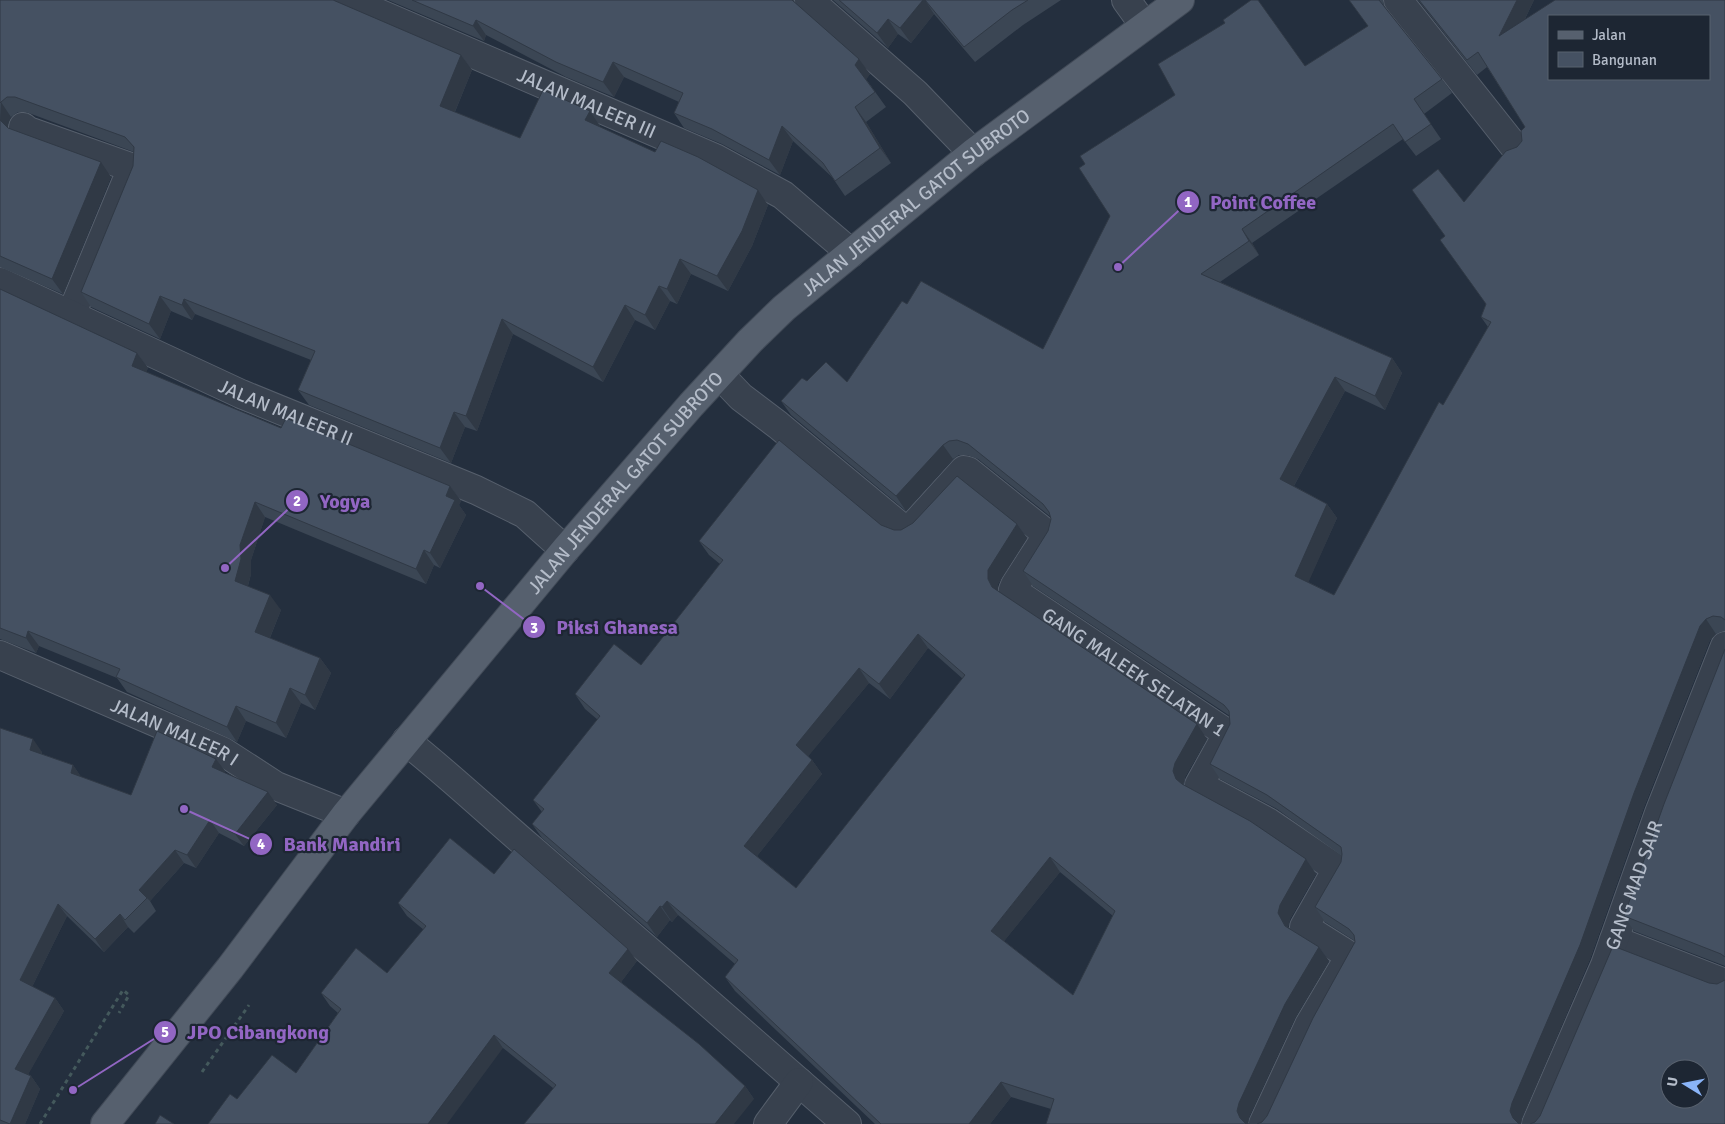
<svg xmlns="http://www.w3.org/2000/svg" width="1725" height="1124" viewBox="0 0 1725 1124" font-family="Signika,sans-serif">
<rect width="100%" height="100%" fill="#242f3e"/>
<g fill="none" stroke-linecap="round" stroke-linejoin="round">
<defs>
<g id="street">
<path id="s1" d="M348 0 715 158 783 195 851 253"/>
<path d="M809 0 915 93 973 153"/>
<path d="M1126 0 1144 25"/>
<path d="M1398 0 1517 150"/>
<path d="M23 127 28 131 130 167 129 175 71 315"/>
<path id="s2" d="M0 282 241 394 476 490 525 514 565 550"/>
<path id="s3" d="M720 375 741 397 778 425 901 527 908 529 914 525 964 470 968 471 1043 531 1046 535 1044 540 1015 585 1013 590 1016 593 1225 732V738L1199 785 1268 822 1337 869 1304 927 1350 956 1309 1025 1263 1124"/>
<path id="s4" d="M0 655 222 751 276 786 346 814"/>
<path d="M406 741C449 775 488 812 530 848 636 939 742 1032 847 1124"/>
<path d="M1614 940 1725 983"/>
<path d="M768 1124 799 1082"/>
<path id="s5" d="M1536 1124 1605 965 1659 813 1725 646"/>
</g>
<g id="primary">
<path id="s6" d="M105 1124 230 968 346 814 565 550 691 405 750 341 784 308 973 153 1180 0"/>
</g>
</defs>
<use href="#street" stroke="#565f6c" stroke-width="30"/>
<use href="#primary" stroke="#414a57" stroke-width="30"/>
<path stroke="#44595c" stroke-width="3" stroke-dasharray="4 4" stroke-linecap="butt" d="M202 1072 249 1005
M40 1124 123 990 129 995 119 1013"/>
<use href="#street" stroke="#38414e" stroke-width="28"/>
<use href="#primary" stroke="#56606e" stroke-width="28"/>
</g>
<path fill="#3b4654" fill-rule="evenodd" d="M0 0 461 55 472 70 455 112 520 138 590 111 600 126V127L768 205 752 246 728 291 691 274 677 304 670 301 655 330 635 320 603 382 513 334 477 431 465 427 451 463 309 405 298 390 311 360 195 314 192 320 171 311 160 339 91 307 81 292 133 166 134 152 26 112H18L11 117 8 124V128L111 177 63 294 0 267Z
M388 0H794V2L870 74 866 79 886 107 866 122 891 163 845 196 832 177 793 141 780 175 722 144 684 128 674 113 679 102 624 77 614 97 566 77 486 35 484 41Z
M833 0H1061L1023 25 975 62 934 14 911 43 898 34 888 48Z
M1349 0H1383V2L1384 6 1442 79 1452 93 1424 114 1441 139 1416 156 1403 139 1252 243 1259 255 1220 282 1392 358 1402 373 1385 410 1345 391 1294 486 1327 504 1337 518 1308 582 1334 595 1488 327 1481 317 1486 304 1445 236 1464 202 1517 147 1522 141 1525 127 1487 67 1477 75 1418 0H1534L1525 19 1725 0V631H1723L1716 634 1710 640 1644 807 1590 959 1522 1118 1521 1124 1262 1122 1267 1116 1355 942V941L1325 922 1315 907 1341 862 1342 856 1277 809 1220 779 1210 764 1230 724V716L1033 586 1023 571 1048 531 1051 519V517L978 459 967 455H959L953 459 906 511 791 415 781 401 807 381 847 382 907 304 1043 349 1305 66 1368 26Z
M0 289 137 353 148 368 146 372 281 428 450 486 461 501 459 505 466 515 440 568 434 565 426 584 265 517 251 560V574L248 586 281 610 270 638 320 658 331 673 315 710 301 703 286 738 246 721 237 742 127 692 117 678 39 646 36 653 0 639Z
M1017 524 1027 538 998 584V591L1207 739 1185 777 1184 785 1306 859 1316 874 1290 919 1288 927 1319 947 1329 961 1295 1018 1249 1117 1248 1124 1051 1109 1011 1097 990 1124H875L735 991 725 977 735 964 678 915 672 922 670 920 657 937 542 838 532 824 542 812 533 800 598 720 585 709 575 694 641 665 720 564 709 555 699 541 881 525 894 530H901ZM928 648 963 679 796 888 757 856 822 774 812 760 808 756 869 683 890 699ZM1060 872 1113 916 1073 995 1004 941Z
M1725 649V966L1634 931 1624 916Z
M0 728 42 752V754L73 765 81 777 131 795 216 759 225 771 224 773 277 805 244 846 219 833 196 868 184 863 150 901 156 911 134 933 128 927 104 952 67 916 32 987 55 998 64 1011 28 1074 31 1076 40 1089 25 1124H0Z
M494 874 628 949 637 961 621 982 745 1086 754 1099 553 1088 503 1048 237 1099 296 1073 338 1013 330 1006 321 993 387 973 424 930 407 916 398 903Z"/>
<path fill="#303945" d="M923 0H925L934 14 911 43 900 28Z
M1517 0H1534L1509 51 1499 36Z
M888 19 898 34 888 48 877 33Z
M476 20 486 35 484 41 473 26Z
M461 55 472 70 451 121 440 106Z
M859 59 870 74 866 80 855 65Z
M613 62 624 77 614 97 603 82Z
M1 102 11 117 8 124V132L0 120Z
M855 107 866 122 891 163 880 148Z
M590 111 600 126 596 135 585 120Z
M782 126 793 141 780 175 769 160Z
M101 162 111 177 63 294 52 279Z
M758 190 768 205 752 246 728 291 717 276Z
M1242 229 1252 243 1259 255 1249 241Z
M680 259 691 274 677 304 667 289Z
M659 286 670 301 655 330 645 315Z
M160 296 171 311 160 339 149 324Z
M184 299 195 314 192 320 182 305Z
M625 305 635 320 603 382 593 367Z
M502 319 513 334 477 431 466 416Z
M137 353 148 368 142 381 132 366Z
M1392 358 1402 373 1385 410 1375 396Z
M1335 377 1345 391 1290 493 1280 479Z
M454 412 465 427 451 463 440 448Z
M943 445 953 459 906 511 896 496Z
M450 486 461 501 459 505 466 515 440 568 430 553 446 496Z
M255 502 265 517 251 560V574L245 596 235 581 240 545Z
M1327 504 1337 518 1305 590 1295 576Z
M1017 524 1027 538 998 584V594L992 587 988 579V570Z
M424 550 434 565 426 584 416 569Z
M270 595 281 610 266 647 255 632Z
M1706 619 1716 634 1710 640 1644 807 1590 959 1522 1118 1521 1124H1517L1513 1118 1510 1111 1512 1103 1700 626Z
M28 631 39 646 36 653 26 638Z
M918 634 928 648 890 699 879 684Z
M320 658 331 673 315 710 305 695Z
M859 668 869 683 806 759 796 745Z
M290 688 301 703 286 738 276 723Z
M236 706 246 721 237 742 227 727Z
M1197 724 1207 739 1185 777 1183 786 1176 779 1173 771 1175 763Z
M33 739 42 752 38 762 30 750Z
M216 759 225 771 221 780 212 767Z
M812 760 822 774 754 860 744 846Z
M73 765 82 778 71 773Z
M268 792 277 805 244 846 235 834Z
M210 820 219 833 196 868 187 855Z
M175 850 184 863 150 901 139 890Z
M1050 857 1060 872 1001 945 991 931Z
M1306 859 1316 874 1290 919 1288 927 1285 926 1278 913 1280 905Z
M667 901 678 915 672 922 662 907Z
M58 904 67 916 29 993 20 980Z
M660 906 670 920 657 937 647 923Z
M120 914 128 927 104 952 95 939Z
M1319 947 1329 961 1295 1018 1249 1117 1248 1124H1244L1240 1118 1237 1111 1239 1103 1285 1004Z
M628 949 637 961 618 986 609 973Z
M55 998 64 1011 24 1082 15 1069Z
M494 1035 503 1048 447 1124H428Z
M31 1076 40 1089 25 1124H10Z
M1001 1082 1011 1097 990 1124H969Z
M745 1086 754 1099 734 1124H715Z"/>
<path fill="#455162" stroke="#303945" fill-rule="evenodd" d="M0 0H333L461 55 440 106 520 138 543 90 590 111 585 120 655 152 661 141 698 157 758 190 742 231 717 276 680 259 667 289 659 286 645 315 625 305 593 367 502 319 466 416 454 412 440 448 298 390 315 351 184 299 182 305 160 296 149 324 81 292 133 166 134 147 125 137 15 97H7L1 102 0 103Z
M412 0H792L859 59 855 65 875 92 855 107 880 148 835 181 823 163 782 126 769 160 712 129 674 113 683 93 613 62 603 82 556 62 476 20 473 26Z
M839 0H923L900 28 888 19 877 33Z
M925 0H1028L1012 10 964 47Z
M1251 0H1258L1305 66 1368 26 1349 0H1379L1442 79 1414 99 1431 124 1405 142 1393 124 1242 229 1249 241 1201 274 1392 358 1375 396 1335 377 1280 479 1327 504 1295 576 1334 595 1439 402 1443 405 1491 322 1481 317 1486 304 1440 240 1445 236 1412 190 1438 169 1464 202 1506 151 1517 147 1522 141 1521 131 1525 127 1478 52 1467 60 1419 0H1517L1499 36 1555 0H1725V620L1721 617 1713 616 1706 619 1700 626 1634 793 1580 945 1512 1103 1510 1111 1513 1118 1519 1124H1521H1257L1262 1122 1267 1116 1313 1018 1355 942 1354 935 1349 929 1315 907 1341 862 1342 854 1341 847 1267 795 1210 764 1230 724 1229 711 1224 705 1023 571 1048 531 1051 519 1049 512 1043 504 968 444 957 440 949 441 943 445 896 496 781 401 802 378 807 381 826 362 847 382 902 301 907 304 921 281 1043 349 1110 216 1079 168 1085 164 1080 156 1175 95 1158 64 1225 23 1223 20ZM1549 16H1709V79H1549Z
M0 120 8 128 101 162 52 279 0 256Z
M0 289 137 353 132 366 281 428 286 418 450 486 446 496 455 500 430 553 424 550 416 569 255 502 240 545 241 559 235 581 270 595 255 632 320 658 305 695 290 688 276 723 236 706 227 727 116 677 120 669 28 631 26 638 0 628Z
M779 440 881 525 894 530H901L913 523 957 476 1017 524 988 570V579L992 587 1197 724 1175 763 1173 771 1176 779 1182 784 1250 821 1306 859 1280 905 1278 913 1285 926 1319 947 1285 1004 1239 1103 1237 1111 1240 1118 1246 1124H1249H1046L1054 1099 1001 1082 969 1124H881L725 977 738 960 667 901 662 907 660 906 647 923 532 824 544 809 533 800 600 716 575 694 614 644 641 665 723 560 699 541ZM918 634 965 675 796 888 744 846 812 760 796 745 859 668 879 684ZM1050 857 1115 911 1073 995 991 931Z
M1725 649V957L1721 954 1624 916 1664 804Z
M0 728 33 739 30 750 73 765 71 773 131 795 157 731 216 759 212 767 268 792 235 834 210 820 187 855 175 850 139 890 147 898 125 920 120 914 95 939 58 904 20 980 55 998 15 1069 31 1076 10 1124 0 1120Z
M450 838 494 874 514 849 628 949 609 973 699 1044 745 1086 715 1124H524L556 1085 494 1035 428 1124H208L230 1094 237 1099 272 1055 296 1073 341 1009 321 993 356 948 387 973 426 926 398 903Z
M1613 946 1709 983 1717 984 1725 980V1124H1530L1535 1122 1540 1116ZM1670 1069H1700V1099H1670Z
M160 1115 174 1124H155Z"/>
<g text-anchor="middle" stroke-width="4.5" stroke-linejoin="round" paint-order="stroke">
<g font-size="19" fill="#b4bcc9" stroke="#1d2633">
<text dy="7" stroke="none"><textPath href="#s1" startOffset="260">JALAN MALEER III</textPath></text>
<text dy="7" stroke="none"><textPath href="#s6" startOffset="1231">JALAN JENDERAL GATOT SUBROTO</textPath></text>
<text dy="7" stroke="none"><textPath href="#s2" startOffset="314">JALAN MALEER II</textPath></text>
<text dy="7" stroke="none"><textPath href="#s6" startOffset="826">JALAN JENDERAL GATOT SUBROTO</textPath></text>
<text dy="7" stroke="none"><textPath href="#s3" startOffset="641">GANG MALEEK SELATAN 1</textPath></text>
<text dy="7" stroke="none"><textPath href="#s4" startOffset="191">JALAN MALEER I</textPath></text>
<text dy="7" stroke="none"><textPath href="#s5" startOffset="258">GANG MAD SAIR</textPath></text>
</g>
</g>
<path fill="none" stroke="#9266c3" stroke-width="2" d="M1118 267L1188 202M225 568L297 501M480 586L534 627M184 809L261 844M73 1090L165 1032"/>
<g fill="#9266c3" stroke="#1d2633" stroke-width="2">
<circle cx="1118" cy="267" r="5"/>
<circle cx="225" cy="568" r="5"/>
<circle cx="480" cy="586" r="5"/>
<circle cx="184" cy="809" r="5"/>
<circle cx="73" cy="1090" r="5"/>
<circle cx="1188" cy="202" r="12"/>
<circle cx="297" cy="501" r="12"/>
<circle cx="534" cy="627" r="12"/>
<circle cx="261" cy="844" r="12"/>
<circle cx="165" cy="1032" r="12"/>
</g>
<g font-size="15" text-anchor="middle" font-weight="bold" fill="#fff">
<text x="1188" y="207">1</text>
<text x="297" y="506">2</text>
<text x="534" y="633">3</text>
<text x="261" y="849">4</text>
<text x="165" y="1037">5</text>
</g>
<g font-size="20" text-anchor="middle" font-weight="bold" fill="#9266c3" stroke="#1d2633" stroke-width="4.5" stroke-linejoin="round" paint-order="stroke">
<text x="1263" y="209">Point Coffee</text>
<text x="345" y="508">Yogya</text>
<text x="617" y="634">Piksi Ghanesa</text>
<text x="342" y="851">Bank Mandiri</text>
<text x="258" y="1039">JPO Cibangkong</text>
</g>
<rect x="1548" y="15" width="162" height="65" fill="#1d2633" stroke="#59626f"/>
<rect x="1558" y="31" width="25" height="8" fill="#56606e" stroke="#59626f"/>
<text x="1592" y="40" font-size="15" fill="#b4bcc9">Jalan</text>
<rect x="1558" y="52" width="25" height="15" fill="#455162" stroke="#59626f"/>
<text x="1592" y="65" font-size="15" fill="#b4bcc9">Bangunan</text>
<g transform="translate(1685 1084) rotate(280)"><circle r="24" fill="#1d2633" stroke="#59626f"/>
<path d="M0-4L9 19L0 12L-9 19Z" fill="#8ab4f8"/>
<text y="-8" font-size="14" font-weight="bold" text-anchor="middle" fill="#b4bcc9">U</text>
</g>
</svg>
